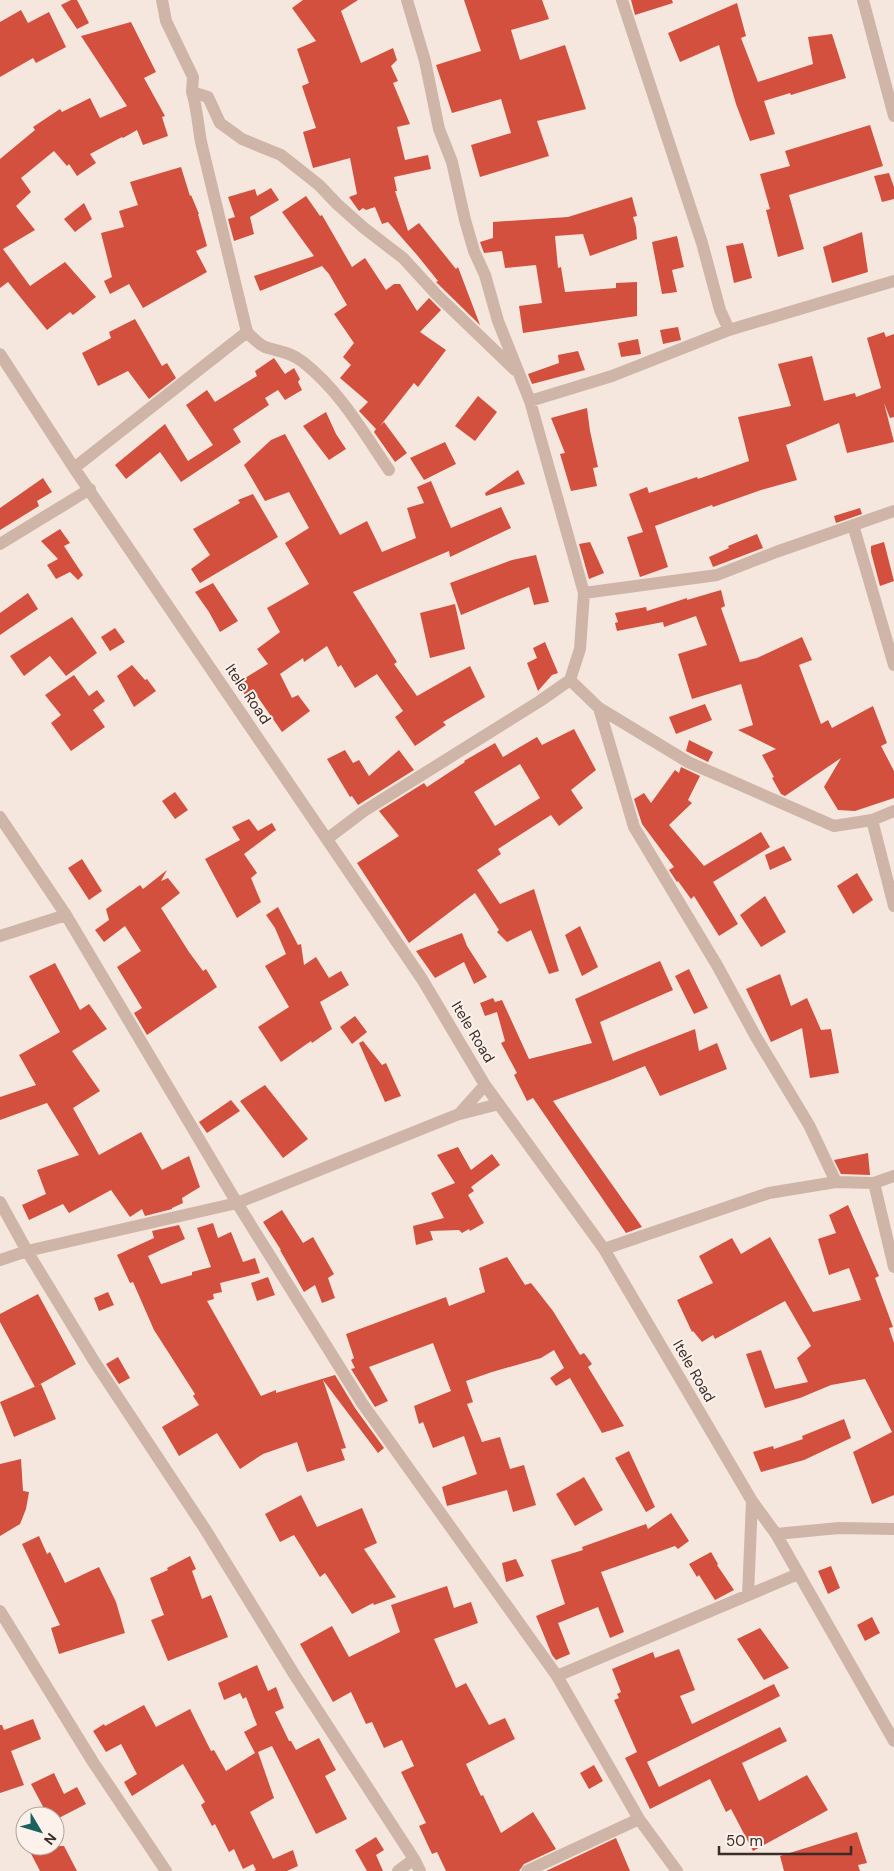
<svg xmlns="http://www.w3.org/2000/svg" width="894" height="1871" viewBox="0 0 894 1871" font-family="'DM Sans',sans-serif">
<rect width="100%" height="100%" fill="#f5e7dd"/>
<path fill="#d34f3e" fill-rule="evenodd" d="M71 0H77L89 23 77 29 61 5Z
M303 0H358L341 11 361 63 393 48 397 60 391 66 398 81 393 83 410 124 397 127 405 160 428 155 431 169 394 177 397 191H395L408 231 419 223 456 269 458 267 480 325 436 282 438 281 417 255 388 222 382 224 375 207 366 210 363 208 359 211 349 197 357 194 350 158 313 168 303 132 316 128 302 86 309 83 297 49 316 41 292 8Z
M464 0H542L549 19 511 30 520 60 565 45 586 109 537 121 549 156 480 177 471 145 511 133 501 99 452 113 436 65 481 51Z
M631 0H672L673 3 635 15Z
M737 3 746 36 741 38 758 82 813 64 808 37 832 34 846 78 791 95 790 93 764 101 775 134 750 141 736 104 719 45 680 62 668 33Z
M21 10 28 23 49 12 66 47 36 63 33 58 0 77V22Z
M131 22 156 72 144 78 165 116 162 117 168 136 143 145 137 130 123 138 122 137 90 154 96 163 77 176 69 164 67 166 54 151 21 178 31 192 16 206 35 230 3 249 30 286 65 262 96 297 73 315 70 312 47 330 8 282 0 288V159L35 130 33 127 60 109 62 112 90 98 100 118 127 106 81 36Z
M870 125 883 166 789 195 804 249 778 257 766 210 770 209 760 174 790 166 785 151Z
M181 167 190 196 191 195 199 214H198L207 246 196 251 207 272 143 308 129 284 110 294 104 281 112 277 101 233 124 227 119 211 138 205 130 182Z
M889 173 894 187V199L882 202 874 176Z
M271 188 279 200 250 217 254 234 234 241 228 219 235 217 228 197 255 189 257 196Z
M306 196 320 216 322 215 352 267 365 258 386 290 394 284H400L417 311 429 298 441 310 420 332 446 350 418 387 414 383 380 426 384 422 407 453 395 462 374 432 376 429 359 411 368 402 340 378 351 365 343 357 354 343 334 314 347 305 329 274 322 266 260 291 254 276 314 256 282 212Z
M632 197 637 216 633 217 636 227 637 239 590 256 583 234 555 236 558 268 561 267 565 292 616 288V283L637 282V316L523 333 519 306 542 303 536 265 505 268 502 251 484 253 480 242 493 238V222L568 217Z
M84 203 92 219 75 232 64 219Z
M862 232 868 272 832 283 823 247Z
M677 236 684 267 672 270 677 292 662 294 652 242Z
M743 243 752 278 734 283 726 246Z
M135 319 162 366 167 363 176 378 149 399 128 371 98 386 82 353 111 338 109 332Z
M678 327 681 340 663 344 660 330Z
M884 332 886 337 894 334V417L890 418 884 403 894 442 847 453 839 423 786 445 797 480 761 490 713 507 712 505 655 526 668 567 640 577 627 537 643 532 629 494 647 487 649 493 697 477 698 479 749 461 738 417 791 406 778 364 812 356 824 401 855 393 856 397 881 388 867 338Z
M638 339 641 354 621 357 618 343Z
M578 351 585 370 532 384 528 374 559 363 558 355Z
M274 358 285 374 294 368 300 379 298 382 302 390 285 400 278 390 265 398 269 405 233 429 241 442 181 482 160 452 126 479 115 465 165 424 188 461 213 445 186 405 207 390 215 402 257 376 255 371Z
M478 396 497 412 475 441 455 426Z
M587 408 590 431 598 467 593 468 597 486 571 491 560 454 565 453 551 418Z
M326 412 336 434 346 449 329 460 303 426Z
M285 434 340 535 367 521 382 552 416 538 407 508 424 503 417 487 431 481 451 528 501 507 511 528 450 557 449 551 353 592 397 662 394 664 417 696 470 666 485 697 443 722 446 725 415 746 395 717 403 711 377 674 355 688 341 665 338 667 327 646 304 662 303 658 280 674 292 698 298 695 310 711 282 732 255 693 247 698 237 683 268 664 257 649 280 632 267 608 309 584 285 543 309 528 289 492 265 501 244 465 271 440Z
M445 442 456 464 424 480 410 458Z
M518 470 525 484 486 496 485 493Z
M43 478 52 492 37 501 39 506 0 530V508Z
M253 494 278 537 200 583 191 569 210 555 193 529 240 503 238 500Z
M860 508 862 514 836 523 834 516Z
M60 529 70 543 64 546 83 575 78 580 70 572 56 579 47 565 58 559 41 541Z
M757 534 763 548 713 567 709 557 729 548 728 546Z
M590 542 604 573 589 579 579 544Z
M884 542 894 581 880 586 871 552V546Z
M536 555 549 602 534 605 529 587 461 615 450 583 512 560Z
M213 583 238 621 220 632 209 612 195 592Z
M721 590 725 606 721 608 740 662 757 658 802 637 812 660 799 665 821 724 828 720 832 728 873 706 887 743 881 746 894 771V798L855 811 838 810 824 787 841 758 785 796 781 794 772 778 774 777 762 755 776 749 738 730 753 725 741 684 692 699 678 654 707 645 696 616 664 627 663 622 617 631 615 623 618 622 615 613 646 607 647 611 687 598V600Z
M28 593 38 609 0 635V613Z
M455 604 465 649 430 658 420 613Z
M72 617 97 653 66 676 50 656 24 676 10 656Z
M115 628 125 642 110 651 101 637Z
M545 642 558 673 552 675 538 691 527 663 537 658 533 648Z
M132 665 145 680 147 679 156 691 134 707 117 676Z
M74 675 89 696 97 690 105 701 93 710 105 727 71 751 51 723 61 715 45 695Z
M705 704 712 720 676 734 669 717Z
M574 729 596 770 571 790 583 808 559 826 551 815 498 849 501 854 477 870 500 904 534 889 559 971 549 974 531 930 507 942 497 932 499 930 475 893 409 943 357 863 399 836 379 811 424 783 427 787 465 762 464 761 495 743 503 757 537 737 542 745ZM520 764 540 798 495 826 474 792Z
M689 740 713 752 708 762 686 751Z
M345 750 353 763 359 760 369 776 399 750 414 770 358 805 352 796 350 797 327 759Z
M681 767 700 776 688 800 692 803 669 825 704 866 761 832 770 847 713 882 738 924 719 936 694 896 691 899 678 881 677 882 669 870 674 867 642 824 634 799 644 793 651 803 675 770 679 773Z
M175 792 188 810 175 819 162 801Z
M249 819 258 831 272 823 276 830 244 854 257 873 251 878 261 902 237 918 205 859 240 840 232 827Z
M784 846 792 860 770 870 765 855Z
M82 859 102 891 89 900 68 868Z
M167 870 161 881 168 878 180 893 161 908 189 952 203 971 206 969 217 987 147 1035 134 1013 142 1008 117 967 141 951 125 926 104 942 95 930 109 920 106 909 140 885 143 889Z
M857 873 873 900 853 914 837 886Z
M765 896 786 932 761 947 740 915Z
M278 907 298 945 301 944 304 965 316 957 329 978 341 971 349 985 320 1002 332 1029 312 1043 311 1041 281 1062 258 1027 289 1007 265 966 286 954 275 928 266 915Z
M580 926 598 967 582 976 565 935Z
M462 933 467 946 487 977 474 984 464 962 435 978 416 951Z
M660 961 673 990 600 1022 613 1061 695 1029 699 1051 717 1043 727 1069 660 1096 645 1066 613 1079 553 1101 642 1227 626 1233 533 1098 527 1101 514 1075 517 1073 501 1043 505 1041 497 1012 485 1016 480 1003 493 998 495 1002 502 1000 529 1059 592 1043 575 999Z
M55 963 80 1010 89 1004 107 1029 72 1051 100 1091 73 1108 99 1155 141 1132 162 1170 189 1156 200 1187 182 1198 183 1203 172 1208V1209L145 1216 142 1209 130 1217 111 1190 69 1213 63 1204 29 1220 22 1205 46 1194 37 1170 79 1155 47 1103 0 1120V1097L36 1085 19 1055 60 1032 29 976Z
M689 969 708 1008 694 1014 675 976Z
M780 974 791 1006 807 998 821 1030 831 1029 839 1073 810 1078 802 1028 771 1042 746 989Z
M355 1016 367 1032 352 1044 340 1027Z
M363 1041 382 1065 386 1063 401 1096 385 1102 359 1043Z
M265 1085 308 1139 283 1158 240 1101Z
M231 1100 240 1111 207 1133 199 1122Z
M458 1147 471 1170 492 1154 500 1165 471 1187 474 1191 468 1195 484 1223 470 1231 469 1229 462 1233 459 1230 430 1231 433 1240 416 1245 413 1226 444 1218 431 1193 455 1183 437 1155Z
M868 1153 870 1175 841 1174 834 1160Z
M848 1205 879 1276 875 1278 893 1327 889 1328 894 1343V1495L872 1504 853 1452 892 1432 865 1379 831 1385 800 1398 765 1408 746 1354 761 1350 775 1389 808 1382 797 1358 811 1346 785 1301 715 1339 713 1335 702 1342 693 1331 692 1332 677 1300 713 1283 699 1256 732 1238 741 1254 770 1237 813 1312 861 1300 849 1268 829 1275 818 1239 836 1233 829 1215Z
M282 1210 303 1243 313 1237 334 1274 328 1278 335 1298 322 1303 315 1285 304 1292 280 1250H281L263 1222Z
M213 1223 218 1238 231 1232 243 1262 255 1258 260 1273 220 1283 222 1292 213 1294 214 1299 207 1301 261 1396 276 1390V1393L335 1375 355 1408 384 1448 378 1453 323 1380 346 1448 341 1449 345 1460 307 1472 297 1442 263 1454 240 1469 217 1433 179 1456 162 1427 199 1405 193 1396 195 1394 154 1330 133 1282 130 1283 117 1255 154 1238 152 1231 179 1225 185 1239 148 1256 161 1284 192 1275V1272L211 1267 197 1228Z
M507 1257 525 1285 531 1283 553 1311 580 1355 584 1353 592 1364 588 1367 624 1426 602 1433 570 1378 556 1386 550 1378 564 1368 554 1350 541 1358 492 1372 466 1381 473 1402 467 1404 482 1442 500 1437 510 1469 524 1465 536 1505 513 1512 507 1490 447 1506 442 1487 477 1474 464 1436 433 1448 423 1422 419 1424 414 1406 451 1391 433 1343 369 1367 388 1401 375 1407 351 1369 355 1368 351 1360 354 1358 346 1334 446 1297 449 1306 485 1292 479 1268Z
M268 1277 275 1295 257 1301 251 1283Z
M108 1292 114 1305 99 1311 94 1298Z
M38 1294 76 1364 35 1387 0 1322V1314Z
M118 1357 130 1378 119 1384 106 1364Z
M41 1384 56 1419 14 1437 0 1402Z
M844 1419 851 1438 804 1460 761 1472 753 1452 773 1446 774 1449 803 1439 802 1436Z
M629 1451 655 1507 646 1512 615 1458Z
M21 1459 23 1491 29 1492 26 1509 20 1524 0 1536V1464Z
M584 1477 603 1510 575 1526 556 1494Z
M301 1495 317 1527 362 1508 377 1543 364 1549 396 1597 374 1605 373 1603 352 1614 325 1573 320 1577 294 1535 280 1542 265 1514Z
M671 1513 689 1541 678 1549 675 1546 601 1572 624 1632 610 1638 598 1607 558 1623 570 1654 556 1660 552 1655 536 1616 565 1604 551 1560 583 1550 582 1547 646 1524 648 1529Z
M39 1536 47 1554 50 1552 65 1583 99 1567 116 1602 125 1633 59 1654 51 1628 60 1625 22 1544Z
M711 1552 718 1564 717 1565 734 1590 715 1600 699 1575 697 1577 689 1564Z
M190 1556 196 1569 192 1571 202 1599 211 1595 228 1637 168 1661 151 1620 164 1615 150 1578 168 1570 167 1568Z
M516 1559 524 1576 506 1582 502 1563Z
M831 1566 840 1588 828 1594 818 1571Z
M447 1586 454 1608 471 1602 478 1623 434 1639 456 1688 466 1683 489 1725 505 1718 515 1739 466 1764 481 1796 483 1795 501 1833 533 1812 556 1849 524 1864 519 1871H446L437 1852 432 1854 419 1826 426 1823 401 1772 414 1766 402 1740 384 1748 372 1722 366 1724 351 1692 333 1702 300 1644 332 1626 349 1657 400 1632 391 1605Z
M872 1617 880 1633 865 1641 857 1625Z
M760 1628 789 1668 764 1680 737 1639Z
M679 1649 695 1690 680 1696 692 1724 774 1684 780 1696 647 1762 659 1787 780 1727 787 1741 742 1763 759 1801 807 1775 828 1810 753 1851 731 1809 726 1812 710 1779 650 1809 625 1758 637 1752 614 1700 619 1698 617 1694 621 1692 612 1669 653 1652 655 1658Z
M257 1665 268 1691 276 1687 284 1708 275 1712 289 1741H291L296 1750 319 1738 336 1770 325 1776 347 1819 316 1834 272 1746 258 1752 274 1798 250 1812 273 1859 293 1850 298 1866 287 1871H254L256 1870 253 1864 243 1869 234 1849 229 1852 215 1824 212 1826 201 1805 205 1802 183 1764 132 1796 124 1782 137 1774 121 1744 106 1752 93 1731 104 1724 105 1726 144 1705 156 1727 190 1709 211 1751 214 1750 226 1771 255 1753 244 1732 257 1725 246 1697 243 1699 240 1693 224 1700 218 1683Z
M33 1719 41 1739 11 1751 24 1785 0 1793V1725H2L4 1730Z
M594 1765 603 1781 589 1789 580 1773Z
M54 1773 64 1794 77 1787 86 1804 55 1820V1816H48L31 1784Z
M857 1832 867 1863 858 1865 860 1871H784L780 1856Z
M376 1837 384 1850 376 1855 383 1871H367L355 1850Z
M616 1838 630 1871H546Z
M27 1846H64L77 1871H40Z"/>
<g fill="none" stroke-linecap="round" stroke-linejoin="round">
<path stroke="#cfb5a7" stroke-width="12" d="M162 0 166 21 193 77 192 92 208 97 220 123 242 139 281 155 319 185 337 204 364 228 403 258 437 295 515 370
M863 0 894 116
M192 92C197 108 198 125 201 142L247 332C252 337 258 344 265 347 280 352 290 352 303 362 340 391 363 432 389 470
M729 330 894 281
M0 354 74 468 422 979 485 1085 604 1249 752 1501 776 1534 894 1741
M530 401 612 376 729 330 720 310 702 243 622 0
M74 468 247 332
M853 525 894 665
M0 544 90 489
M584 593 717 575 776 552 894 511
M570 680 599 708 688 762 834 826 872 820 894 811
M599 708 634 827 718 967 756 1037 809 1125 836 1182
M0 817 66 915 237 1203 362 1403 557 1676 639 1819 677 1871
M872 820 894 906
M327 839 364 811 540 701 570 680 580 649 584 593 530 401 498 321 485 275 474 251 465 220 452 162 439 129 425 61 407 0
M0 936 66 915
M460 1114 499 1104
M874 1183 894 1267
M0 1202 27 1251 94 1361 205 1529 294 1674 414 1859 420 1871
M604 1249 769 1193 836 1182 874 1183 894 1176
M0 1260 27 1251 237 1203 459 1114 485 1085
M776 1534 839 1528 894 1529
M748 1595 752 1501
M0 1611 93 1762 166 1871
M557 1676 798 1574
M398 1871 414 1859
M527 1871 639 1819"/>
</g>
<g text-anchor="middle" stroke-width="4" stroke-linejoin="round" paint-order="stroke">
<g font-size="15" fill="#3b2c29" stroke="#fcf2eb">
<text transform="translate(248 694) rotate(56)" y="5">Itele Road</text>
<text transform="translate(473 1032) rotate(59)" y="5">Itele Road</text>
<text transform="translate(694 1371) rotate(60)" y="5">Itele Road</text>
</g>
</g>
<g transform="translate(40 1831) rotate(128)"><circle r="24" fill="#fcf2eb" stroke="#afa39d"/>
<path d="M0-4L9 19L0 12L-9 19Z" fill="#19625e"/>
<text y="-8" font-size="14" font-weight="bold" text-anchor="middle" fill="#3b2c29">N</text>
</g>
<path d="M719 1846v8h132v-8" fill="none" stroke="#3b2c29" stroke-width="2.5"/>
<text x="726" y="1846" font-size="15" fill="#3b2c29" stroke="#fcf2eb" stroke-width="4" paint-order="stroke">50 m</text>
</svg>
